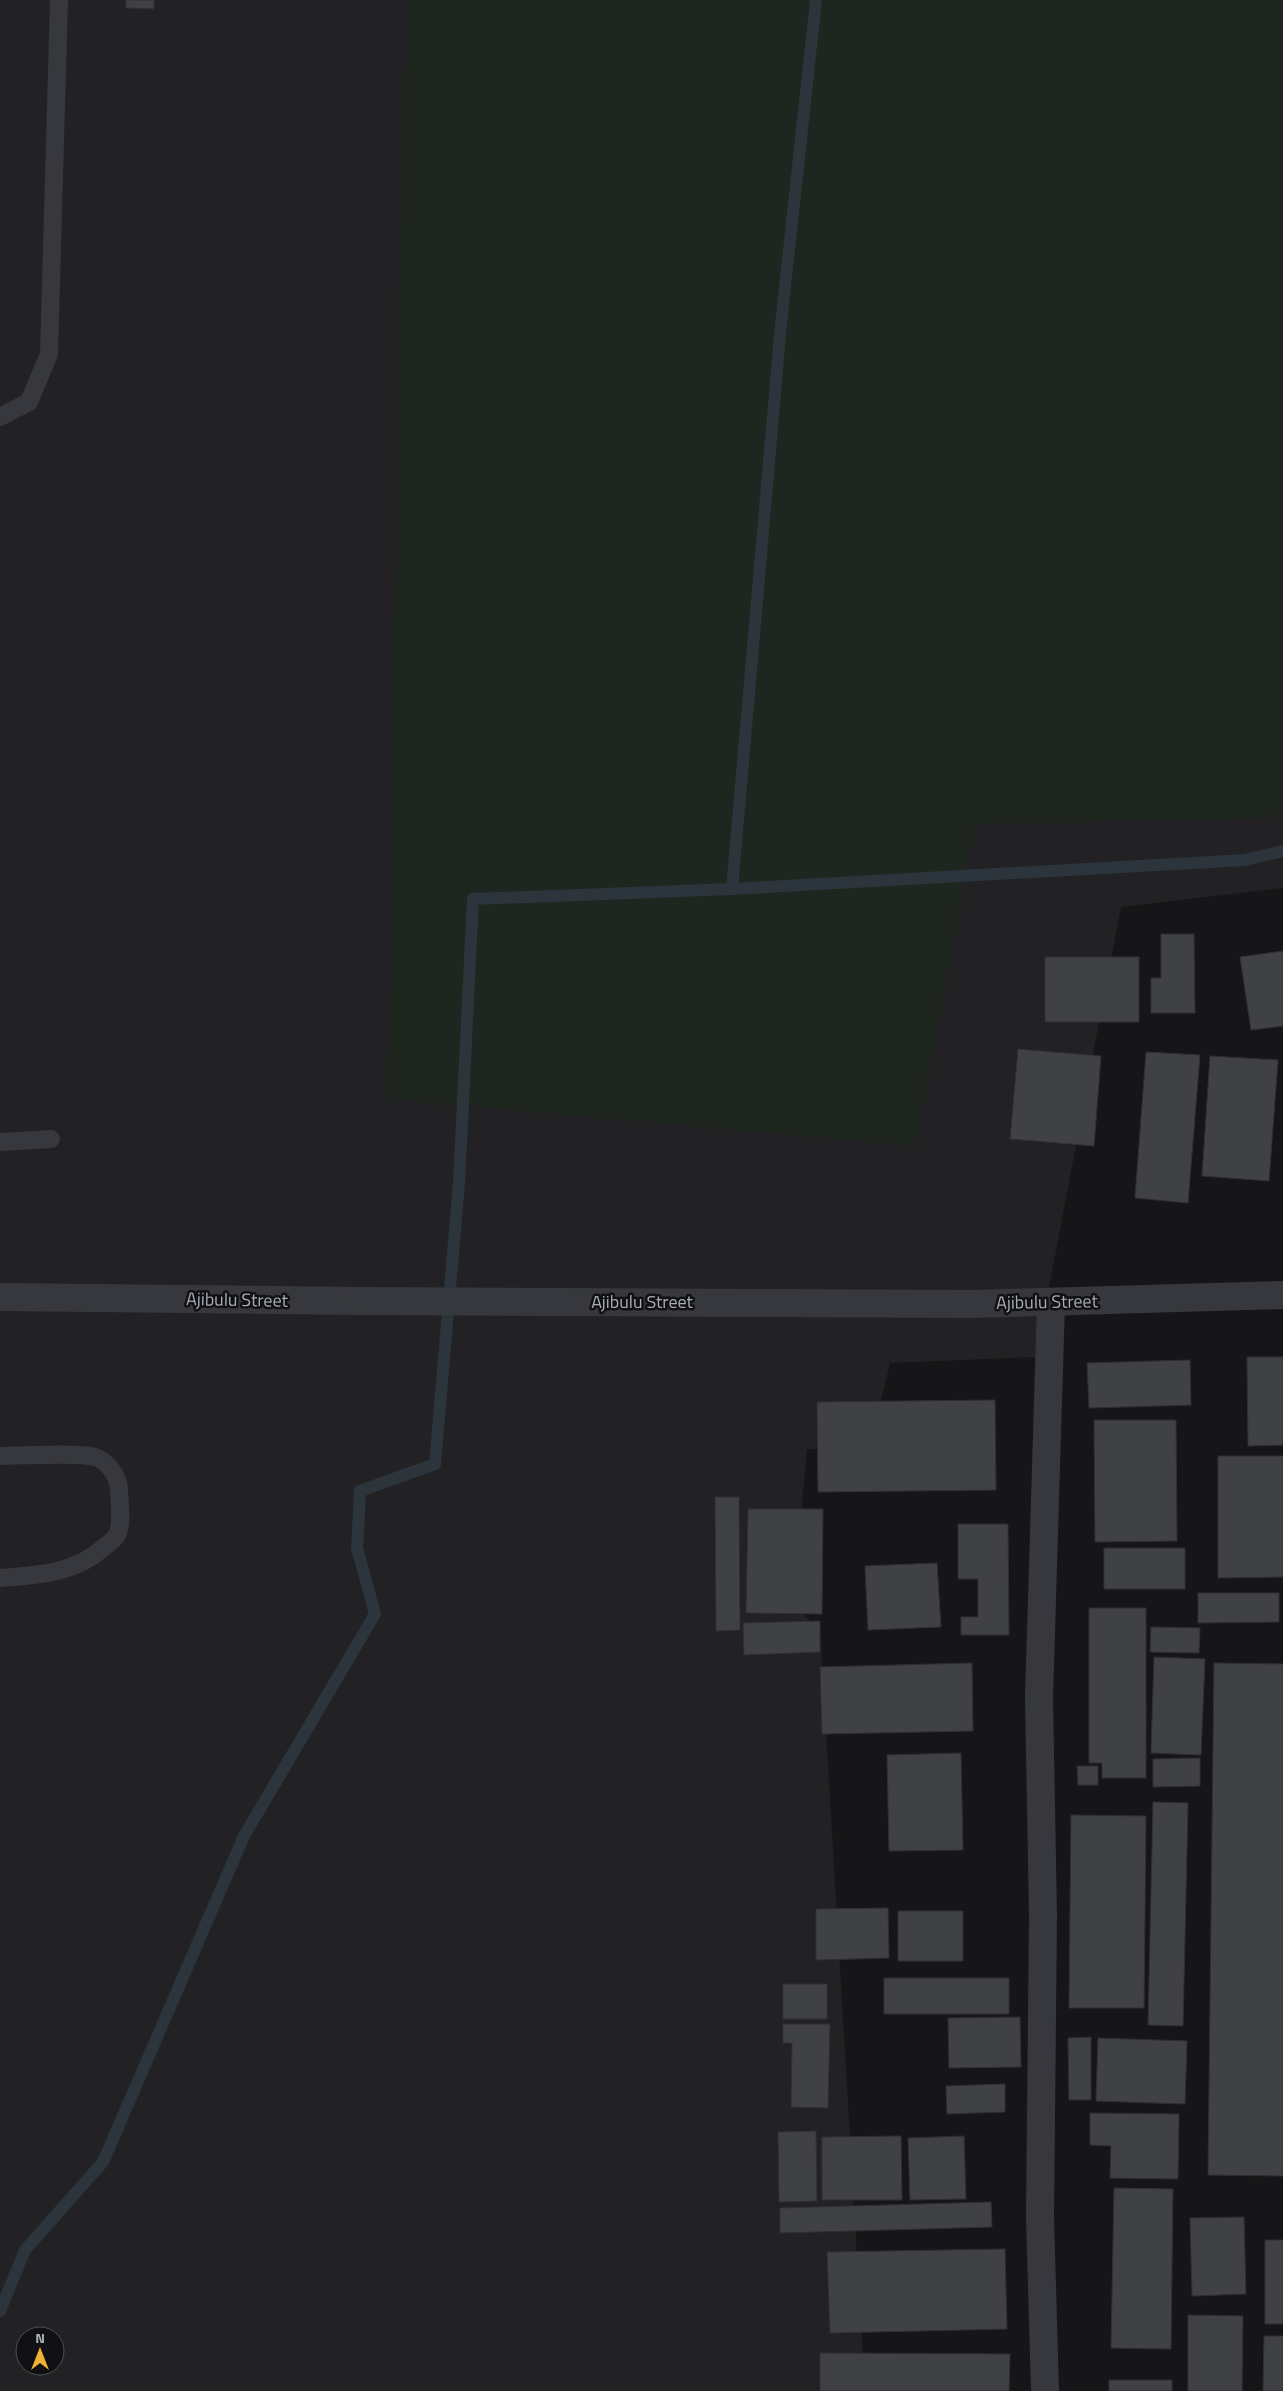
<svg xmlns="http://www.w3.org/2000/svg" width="1283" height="2391" viewBox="0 0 1283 2391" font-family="'Titillium Web',sans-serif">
<rect width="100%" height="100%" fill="#161618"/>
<path fill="#222225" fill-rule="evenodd" d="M0 0H1283V888L1121 907 1036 1357 890 1363 869 1449H807L793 1605 820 1629 865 2391H0ZM25 2336H55V2366H25Z"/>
<path fill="#1e261f" d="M410 0H1283V807L1266 818 976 824 915 1146 388 1099 402 114Z"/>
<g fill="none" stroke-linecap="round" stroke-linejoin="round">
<path stroke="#2c353c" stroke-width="12" d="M732 889 781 324 816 0
M0 2311 25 2250 103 2162 244 1836 375 1614 357 1548 360 1491 435 1464 459 1183 473 899 732 889 1245 860 1283 851"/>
</g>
<path fill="#404145" stroke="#303034" d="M126 0H154V9L126 8Z
M1161 934H1194L1195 1013H1151V978H1161Z
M1283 951V1026L1251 1030 1240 957Z
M1045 957H1139V1022H1045Z
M1018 1049 1101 1056 1094 1146 1010 1139Z
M1146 1052 1200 1055 1188 1203 1135 1198Z
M1210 1056 1278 1060 1269 1181 1202 1176Z
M1247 1357H1283V1445L1248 1446Z
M1190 1360 1191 1405 1089 1408 1087 1363Z
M995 1400 996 1490 818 1492 817 1402Z
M1094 1420H1176L1177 1541 1095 1542Z
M1218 1456H1283V1577L1218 1578Z
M715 1497H739L740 1630 716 1631Z
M748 1509H823L822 1614 746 1613Z
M958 1524H1008L1009 1635H961V1617H978V1579H958Z
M1104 1548H1185V1589H1104Z
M937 1563 941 1627 868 1630 865 1566Z
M1198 1593H1279V1622L1198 1623Z
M1089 1608H1146V1778H1102V1763H1089Z
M820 1621V1652L744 1655 743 1623Z
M1151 1627 1200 1628 1199 1653 1150 1652Z
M1154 1657 1205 1659 1201 1755 1151 1753Z
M972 1663 973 1731 822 1734 820 1667Z
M1214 1663 1283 1664V2176L1208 2175Z
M961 1753 963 1850 889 1851 887 1755Z
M1200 1758V1786L1153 1787V1759Z
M1077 1766H1098V1785H1078Z
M1153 1802 1188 1803 1183 2026 1148 2025Z
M1071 1815 1146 1816 1144 2008H1069Z
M888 1908 889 1958 816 1960V1909Z
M898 1911H963V1961H898Z
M884 1978H1009V2014H884Z
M783 1984H827V2019H783Z
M1020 2017 1021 2067 949 2068 948 2018Z
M783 2024H830L828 2108 791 2107 792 2043H783Z
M1091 2037V2100H1069L1068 2038Z
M1098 2038 1187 2041 1185 2104 1096 2101Z
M1005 2084V2112L947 2114 946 2086Z
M1090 2113 1179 2114 1178 2179 1110 2178 1111 2146 1090 2145Z
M816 2131 817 2201 779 2202 778 2132Z
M901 2136 902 2200H822V2137Z
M964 2136 966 2199 910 2200 908 2138Z
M1114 2188 1173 2189 1171 2349 1111 2348Z
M991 2202 992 2227 780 2233V2208Z
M1244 2217 1246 2294 1192 2296 1190 2218Z
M1265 2240H1283V2324H1265Z
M1005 2249 1007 2329 830 2333 827 2252Z
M1188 2315 1243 2316 1242 2391H1188Z
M1264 2336H1283V2391H1263Z
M820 2353 1010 2354 1009 2391H820Z
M1109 2380H1172V2391H1109Z"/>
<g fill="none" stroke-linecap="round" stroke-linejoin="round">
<path stroke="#37383d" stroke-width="18" d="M0 417 29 402 49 354 59 0
M0 1142 51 1139
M0 1456C23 1456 76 1452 95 1457 108 1461 118 1476 119 1489 119 1502 123 1523 117 1535 114 1540 108 1544 103 1548 74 1574 37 1575 0 1578"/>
<path stroke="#37383d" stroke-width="28" d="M0 1297 362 1301
M1045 2391 1040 2217 1043 1916 1039 1697 1051 1303"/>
<path stroke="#37383d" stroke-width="28" d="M362 1301 972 1304 1283 1295"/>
</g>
<g text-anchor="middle" stroke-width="5" stroke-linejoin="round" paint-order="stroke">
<g font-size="18" fill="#a8adb8" stroke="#111113">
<text transform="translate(237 1300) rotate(1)" y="6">Ajibulu Street</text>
<text x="642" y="1308">Ajibulu Street</text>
<text transform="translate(1047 1302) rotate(-1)" y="6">Ajibulu Street</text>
</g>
</g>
<g transform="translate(40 2351)"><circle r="24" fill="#111113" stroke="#4d4f55"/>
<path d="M0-4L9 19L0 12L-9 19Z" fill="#f2b134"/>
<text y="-8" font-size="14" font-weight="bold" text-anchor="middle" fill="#a8adb8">N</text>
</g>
</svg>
